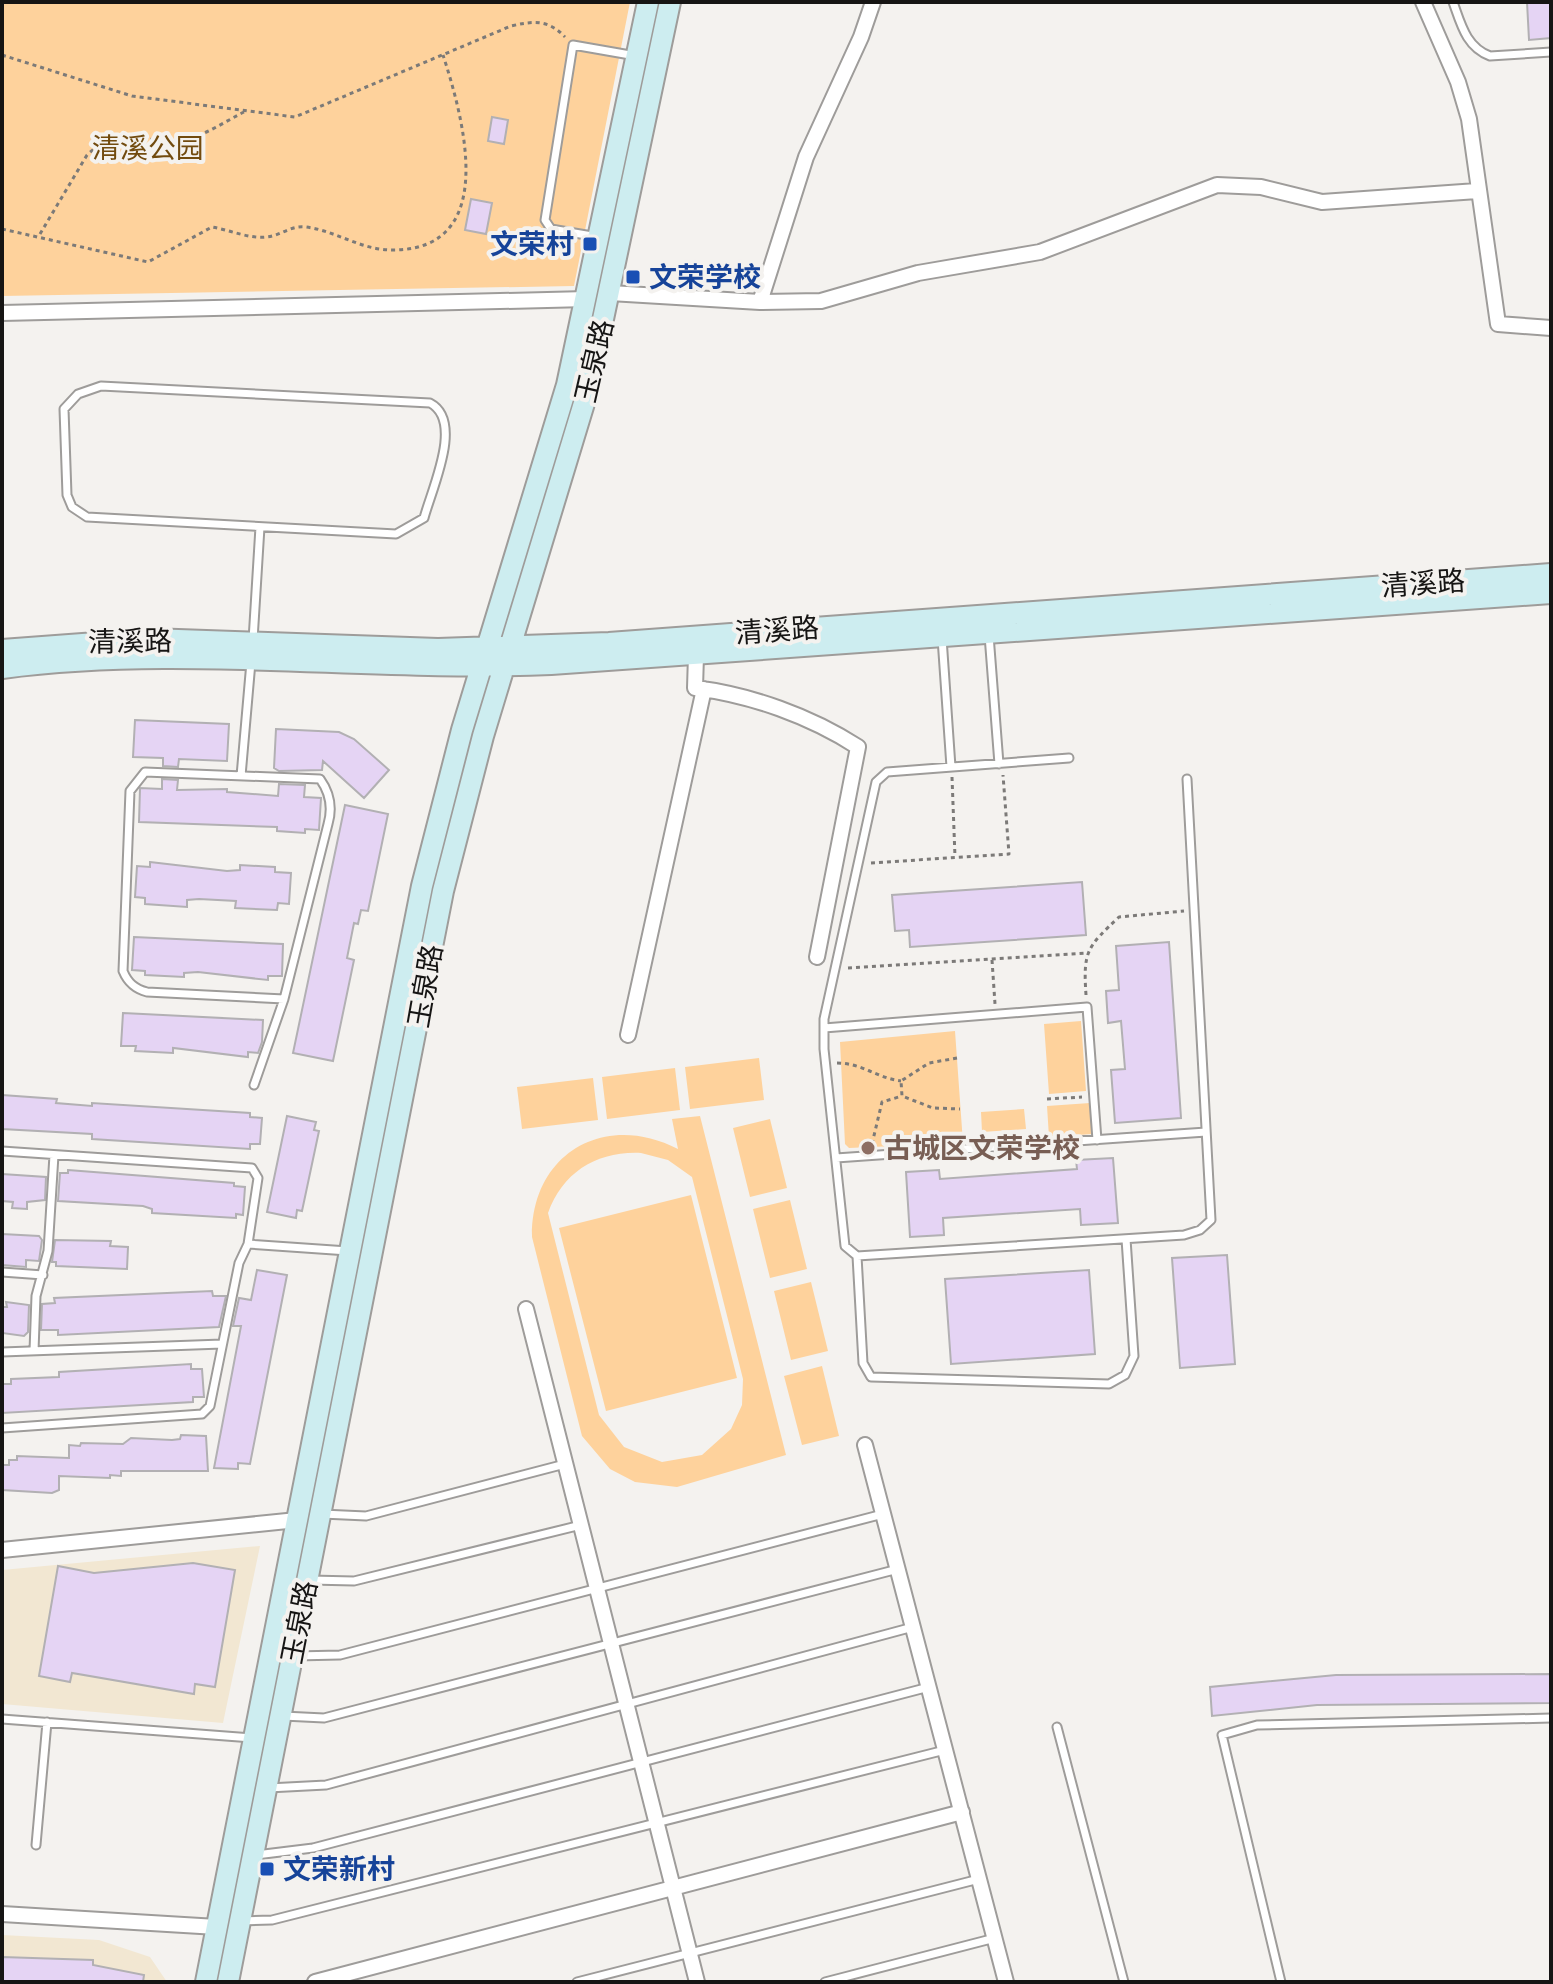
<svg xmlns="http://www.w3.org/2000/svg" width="1553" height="1984" viewBox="0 0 1553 1984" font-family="Cabin,'Noto Sans SC',sans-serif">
<rect width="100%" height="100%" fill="#f4f2ef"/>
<path fill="#f2e7d2" d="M260 1546 223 1723 2 1704V1570Z
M2 1935 99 1940 150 1957 167 1982H2Z"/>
<path fill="#fed29c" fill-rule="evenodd" d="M2 2H630L574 286 2 296Z
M1081 1021 1086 1091 1049 1094 1044 1024Z
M955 1031 963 1143 849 1148 845 1144 840 1042Z
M759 1058 764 1100 690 1109 685 1067Z
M675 1068 680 1110 607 1119 602 1077Z
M593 1078 598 1120 522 1129 517 1087Z
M1090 1103 1092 1134 1049 1137 1047 1106Z
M1024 1109 1026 1129 982 1132 981 1112Z
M700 1116 786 1455 677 1487 635 1482 610 1469 582 1436 532 1237C531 1153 605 1111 678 1149L672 1119ZM641 1153 668 1160 692 1177 743 1379 742 1405 731 1429 702 1455 662 1462 624 1447 599 1415 548 1213C563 1172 597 1151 641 1153Z
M770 1119 787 1188 750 1197 733 1128Z
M691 1195 737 1378 606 1411 559 1228Z
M790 1200 807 1269 770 1278 753 1209Z
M811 1282 828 1351 791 1360 774 1291Z
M822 1366 839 1436 802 1445 784 1376Z"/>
<path fill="#e5d4f4" stroke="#b2b0b3" stroke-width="2" d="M1527 2H1551V38L1529 40Z
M492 117 508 120 504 144 488 141Z
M471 199 492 203 486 234 465 230Z
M135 720 229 724 227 761 179 759 178 767 163 766V758L133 757Z
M276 729 339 732 354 739 389 770 364 798 323 761 322 770 279 771 274 768Z
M162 779 178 780 177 790 227 789V792L278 796 279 784 305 785 304 797 321 798 319 830 305 829V833L277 831V827L139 822 140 788 162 789Z
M345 805 388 814 368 911 361 910 358 924 354 923 347 958 354 960 333 1061 293 1053Z
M150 862 227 871 240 870V865L275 867V872L291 873 289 904 278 903 277 910 235 908 236 901 199 899 187 900V907L145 904V898L135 897 137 866 150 867Z
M1082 882 1086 935 910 947 909 930 895 931 892 895Z
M134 937 283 944 282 976H268V980L198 972 184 973V977L145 975V971L132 970Z
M1169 942 1181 1118 1115 1123 1111 1070 1125 1069 1121 1021 1108 1023 1106 991 1119 990 1116 946Z
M123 1013 263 1020 262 1042 258 1053 248 1052V1057L173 1048V1053L135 1051 136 1046H121Z
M2 1095 57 1099 56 1103 92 1106V1103L250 1113V1117L262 1118 260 1144H250V1149L92 1139V1134L2 1129Z
M287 1116 316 1122 314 1130 319 1131 302 1211 297 1210 296 1218 267 1212Z
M1113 1158 1118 1223 1081 1225 1080 1209 943 1218 944 1235 910 1237 906 1172 939 1170 940 1179 1077 1169 1076 1160Z
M68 1170 234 1183V1186L245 1187 243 1215 236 1214V1218L152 1213V1209L143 1206 58 1201 60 1173H68Z
M2 1174 46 1177 45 1200 27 1202V1209L12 1208 13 1202 2 1201Z
M2 1234 39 1236 42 1240 39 1261 26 1260V1267L2 1265Z
M55 1240 111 1241 110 1246 128 1247 127 1269 56 1266V1262H52Z
M1227 1255 1235 1364 1180 1368 1172 1258Z
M257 1270 287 1275 250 1464 238 1463V1469L214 1468 241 1326H233L239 1298 251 1300Z
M1089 1270 1095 1354 951 1364 945 1279Z
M212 1291 213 1296H226L219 1327 58 1335V1330H41L42 1304 55 1303 54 1298Z
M6 1302 29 1305 28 1332 24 1336 2 1333V1307H7Z
M191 1364V1369H202L204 1397H193V1402L2 1413V1384H11V1379L59 1377V1372Z
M181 1435 206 1436 208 1471H121V1476L110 1475V1478L59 1476V1490L52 1493 2 1490V1465H9V1460H17V1456L69 1458V1445L80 1446 81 1443 123 1444 131 1438 172 1440 180 1439Z
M193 1563 235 1570 215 1687 195 1684 194 1694 72 1673 70 1682 39 1676 58 1566 94 1573Z
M1551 1674V1703L1317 1705 1212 1716 1210 1687 1336 1675Z
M2 1957 93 1960V1965L144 1975 143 1982H2Z"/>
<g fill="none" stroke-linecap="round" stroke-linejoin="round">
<defs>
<path id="lane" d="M1453 2C1461 24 1466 47 1490 56L1551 52
M598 237 551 229 545 220 573 45 636 56
M101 386 430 403C464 421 432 488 424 518L396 534 87 517 72 507 67 495 64 409 78 394Z
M989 635 999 764
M942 638 951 767
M253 640 260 527
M1069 758 887 772 876 782 824 1019V1049L845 1246 857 1256 1184 1235 1200 1230 1211 1220 1187 779
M241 776 251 662
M824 1028 1087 1007 1097 1140
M254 1085 284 999 328 824C333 807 330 793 320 779L145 772 130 791 123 971C128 983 135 989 147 992L284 999
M2 1151 252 1168 258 1178 248 1244 239 1263 210 1406 202 1414 2 1428
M836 1158 1206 1132
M248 1244 348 1251
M857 1256 863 1363 871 1377 1109 1384 1125 1375 1134 1356 1126 1239
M2 1272 43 1275
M34 1351 36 1296 48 1251 54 1155
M2 1352 222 1344
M322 1514 366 1516 565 1464
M310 1580 354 1581 581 1525
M295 1656 340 1655 883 1514
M283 1716 324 1718 898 1569
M2 1719 252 1738
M1057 1727 1124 1982
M268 1788 326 1785 913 1627
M36 1845 47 1722
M256 1855 313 1848 929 1687
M241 1921 272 1920 945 1750
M577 1982 979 1879
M825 1982 995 1938
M1281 1982 1222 1735 1257 1725 1551 1718"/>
<path id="street" d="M1423 2 1458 82 1469 119 1498 324 1551 328
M610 293 760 302 821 301 918 273 1040 252 1217 185 1261 187 1322 202 1477 191
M760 302 806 157 861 37 873 2
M2 313 587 299
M696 655 695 688C751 695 810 716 858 747L817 957
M628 1035 704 689
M526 1309 697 1982
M865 1445 1006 1982
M2 1550 297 1520
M2 1914 217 1927
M315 1982 962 1812"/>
<path id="secondary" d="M2 650 150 639 438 649 609 643 1551 574
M2 668C184 644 368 672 551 664L1551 593
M206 1982 422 886 462 730 567 385 648 2
M228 1982 443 891 483 736 588 390 670 2"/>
</defs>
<use href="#lane" stroke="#9e9c9a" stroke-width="11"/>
<use href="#street" stroke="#9e9c9a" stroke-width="18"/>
<use href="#secondary" stroke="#9e9c9a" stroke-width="24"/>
<path stroke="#7c7a78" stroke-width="3" stroke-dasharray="4 4" stroke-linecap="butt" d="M2 55 132 96 295 117 511 26C533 21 548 19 565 37
M2 229 148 262 212 227C230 230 249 239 266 237 281 236 290 225 306 227 337 231 362 251 395 250 500 248 463 117 443 55
M40 234 87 155C121 123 151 147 188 139 207 134 226 121 244 112
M952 777 955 857
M871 863 1009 854 1003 775
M992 960 995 1004
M848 968 1088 953
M1086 995C1083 951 1087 947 1119 917L1184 911
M957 1058 929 1063 901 1081 902 1096 933 1108 960 1109
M837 1063C862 1063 877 1078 901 1081
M1047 1099 1082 1097
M872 1144 882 1102 902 1096"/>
<use href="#lane" stroke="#fff" stroke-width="7"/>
<use href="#street" stroke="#fff" stroke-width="14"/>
<use href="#secondary" stroke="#cdedf0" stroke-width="20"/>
</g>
<g fill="#1a4fb4" stroke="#f4f2ef" stroke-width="3">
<rect x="582" y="236" width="16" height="16" rx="4"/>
<rect x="625" y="269" width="16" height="16" rx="4"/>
<rect x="259" y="1861" width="16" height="16" rx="4"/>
</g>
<circle fill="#8d6e63" stroke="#f4f2ef" stroke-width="3" cx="868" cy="1148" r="8"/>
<g text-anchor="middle" stroke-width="8" stroke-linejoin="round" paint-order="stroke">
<g font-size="28" fill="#724b0f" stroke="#f4f2ef">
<text x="148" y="158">清溪公园</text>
</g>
<g font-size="28" font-weight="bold" fill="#164399" stroke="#f4f2ef" text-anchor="start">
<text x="574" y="254" text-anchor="end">文荣村</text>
<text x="649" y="287">文荣学校</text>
<text x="283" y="1879">文荣新村</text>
</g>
<g font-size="28" fill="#161514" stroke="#f4f2ef">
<text transform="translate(594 361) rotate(-77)" y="10">玉泉路</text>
<text transform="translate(1423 583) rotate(-4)" y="10">清溪路</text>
<text transform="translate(777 630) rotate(-4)" y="10">清溪路</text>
<text transform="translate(130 641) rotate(-1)" y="10">清溪路</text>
<text transform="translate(425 986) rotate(-80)" y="10">玉泉路</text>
<text transform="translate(299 1622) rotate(-79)" y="10">玉泉路</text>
</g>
<g font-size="28" font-weight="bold" fill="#785e54" stroke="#f4f2ef" text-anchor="start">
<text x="884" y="1158">古城区文荣学校</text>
</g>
</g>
<rect width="1553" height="1984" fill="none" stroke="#161514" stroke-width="8"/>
</svg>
